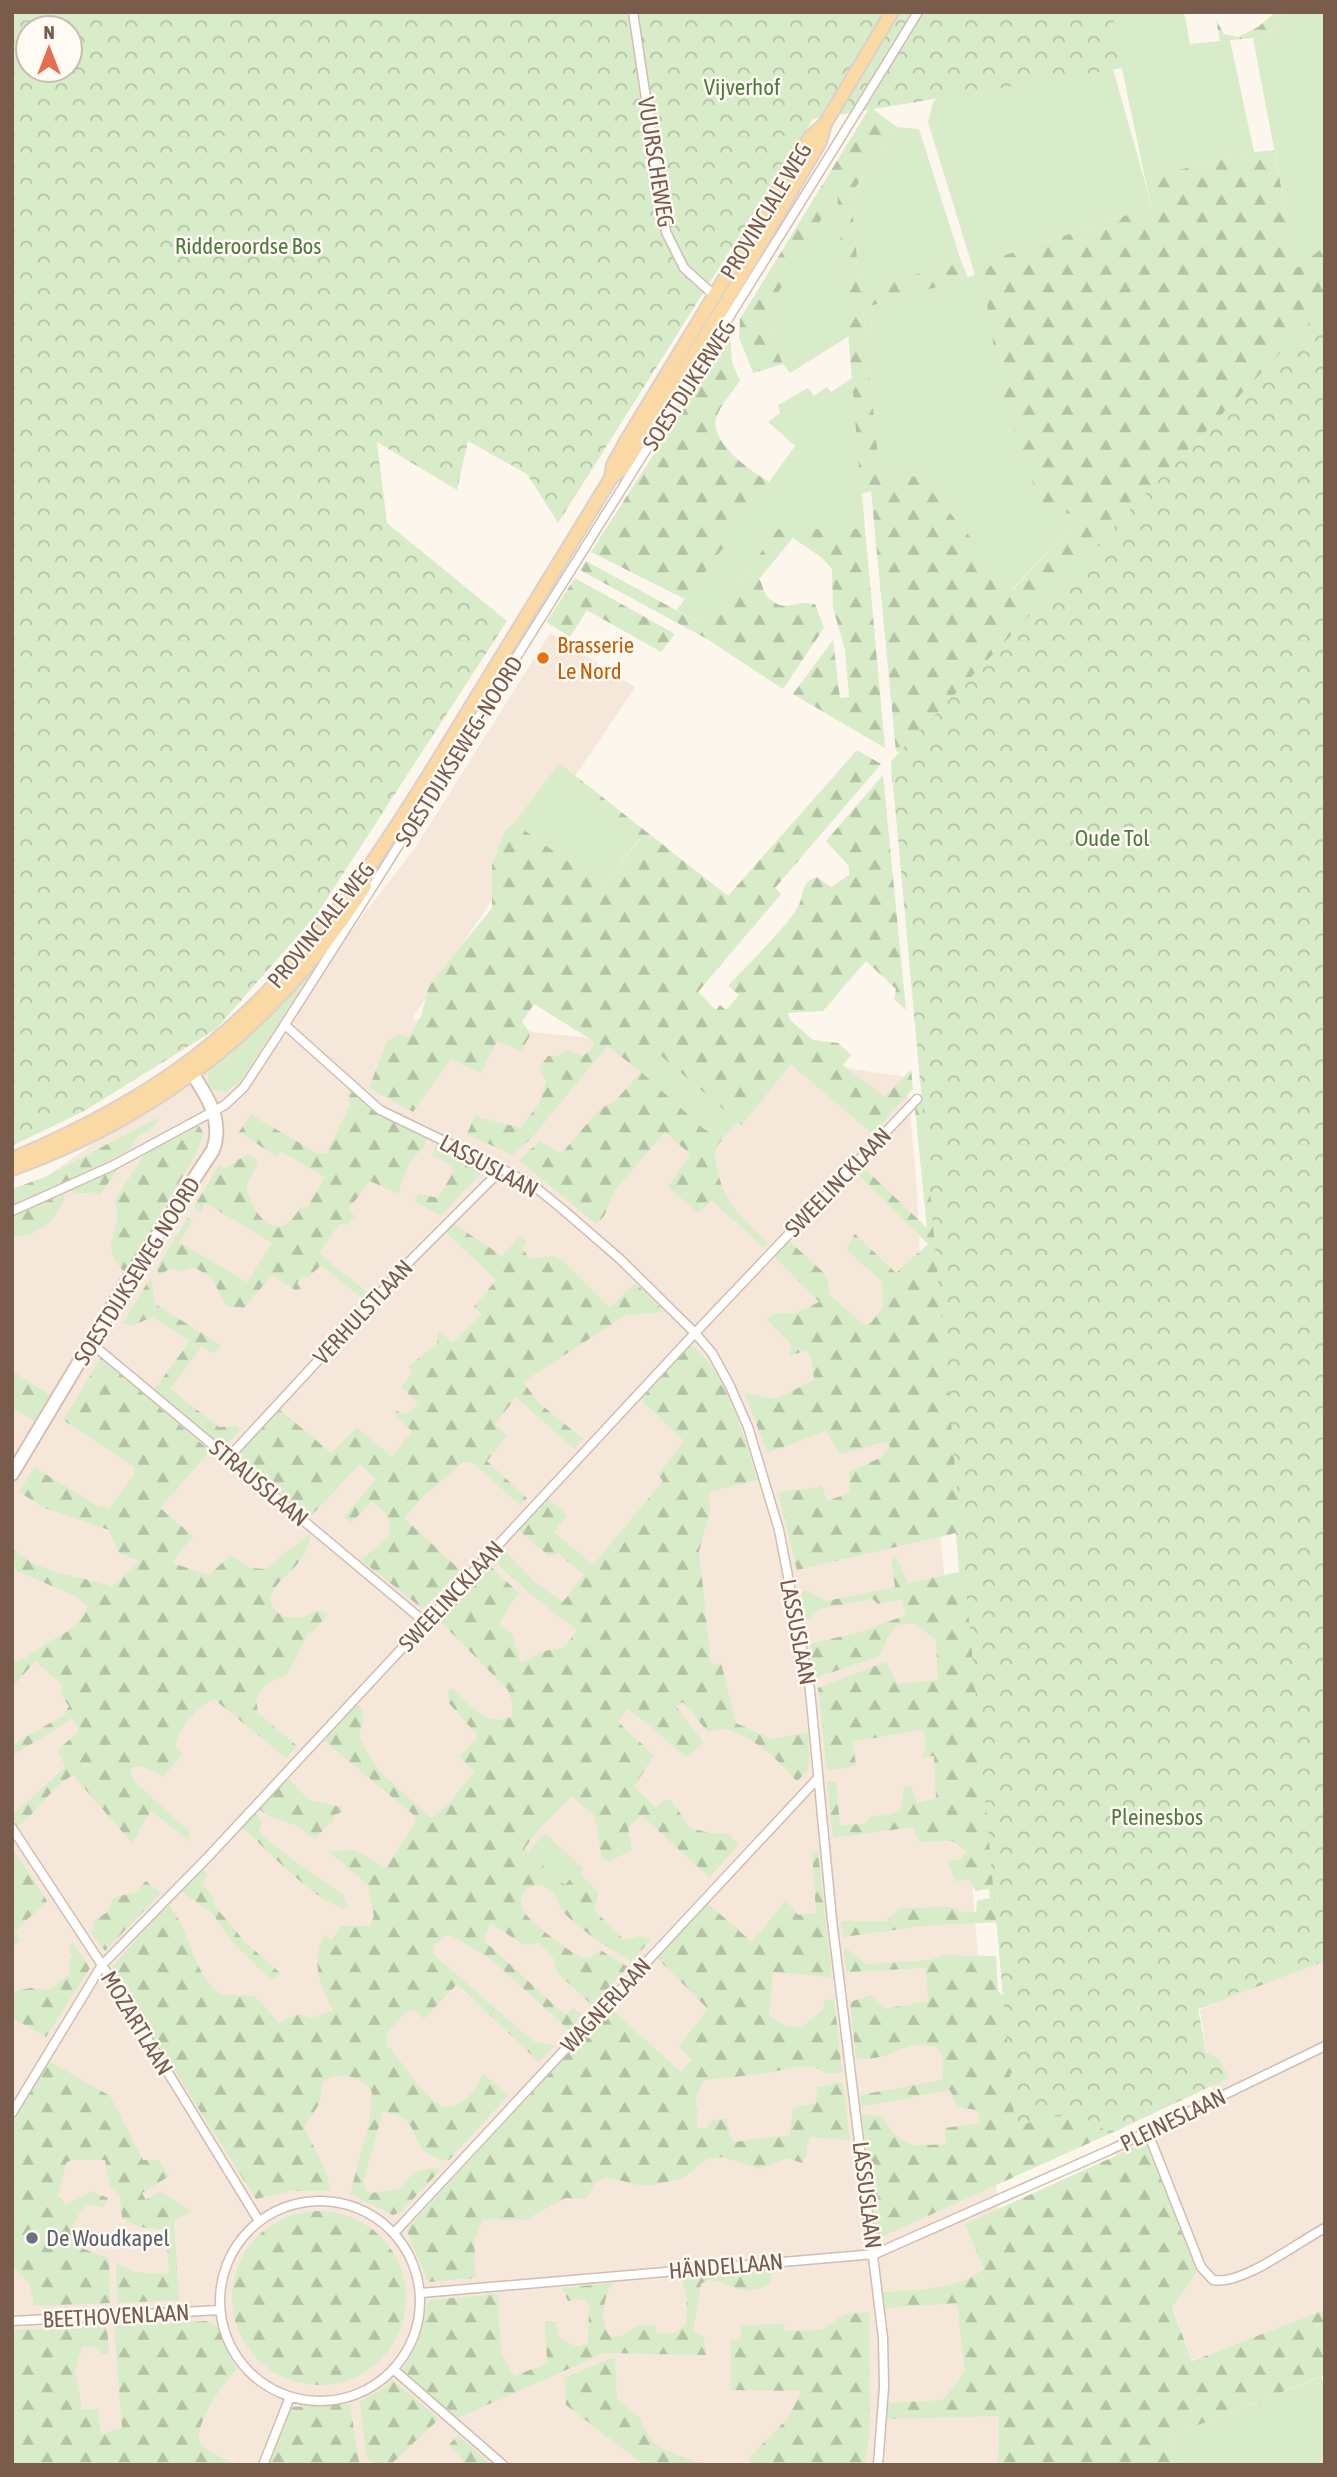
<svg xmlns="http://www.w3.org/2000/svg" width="1337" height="2477" viewBox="0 0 1337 2477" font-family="'Asap Condensed',sans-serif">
<defs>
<pattern id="forest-firs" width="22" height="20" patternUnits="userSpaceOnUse" patternTransform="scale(1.75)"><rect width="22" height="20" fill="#d8ecc9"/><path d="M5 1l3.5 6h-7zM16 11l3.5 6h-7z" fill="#b4c2a5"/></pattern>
<pattern id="park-crowns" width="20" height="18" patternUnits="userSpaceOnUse" patternTransform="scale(1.75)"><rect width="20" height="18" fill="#d8ecc9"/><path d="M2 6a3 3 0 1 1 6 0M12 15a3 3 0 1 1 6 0" fill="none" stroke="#b4c2a5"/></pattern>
</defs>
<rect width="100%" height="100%" fill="#fdf6ec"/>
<path fill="#f5e8da" d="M550 633 635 687 412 1019 772 1057 907 1077 917 1191 927 1404 957 1698 1019 2465H12V1201L192 1074 314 979 415 848Z
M1325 1952V2314L1192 2360 1116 2153 1214 2100 1200 2010 1287 1966Z"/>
<path fill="#d8ecc9" d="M1110 12H1184L1190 44 1230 40 1254 152 1145 178Z
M1290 12H1325V246L1297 269 1255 49Z
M1111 62 1152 207 1002 256 983 279 986 294 1078 518 1013 589 918 475 881 487 863 308 975 275 928 122 933 103 947 81Z
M897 127 919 129 961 261 860 292 851 194Z
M837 190 849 336 790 373 783 364 764 317Z
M852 378 865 529H778L707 627 677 610 795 446 768 422 780 413 778 405 808 388 814 396 827 387 831 392Z
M554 770 640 838 603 886 514 823Z
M336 935 241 1080 226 1092 212 1090 208 1082 209 1067Z
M653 1049 738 1122 724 1137 716 1130H705L636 1068Z
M545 1833 584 1869 567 1888 527 1853Z
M1321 2377 1325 2385V2465H1179L1168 2437Z"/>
<path fill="url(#forest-firs)" d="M1276 12H1290L1255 49 1253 38 1220 41 1216 20 1224 34 1238 37 1258 27Z
M870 107 897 127 851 194 860 291 961 261 968 278 863 308 881 486 918 475 1014 589 1078 518 1039 500 1001 391 983 279 987 269 1002 256 1152 207 1145 178 1254 152 1274 150 1297 268 1325 246V966L1068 823 896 751 871 491 861 494 837 192 764 317 783 364 753 373 739 337 740 319Z
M730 335 732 363 740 380C733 392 720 405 716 418 709 443 754 473 771 483L685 599 591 552Z
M778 529H865L885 748 793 694 833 640 840 698 849 697 845 650 833 608 832 569 821 557 793 538 759 579C763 584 762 589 766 595 785 616 793 599 815 604L824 628 783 689 707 639 580 570 586 561 707 627Z
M575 578 675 634 661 652 587 610 570 637 546 622Z
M857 750 881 764 775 888 781 894 698 992 716 1010 720 1005 726 1010 739 995 728 986C747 965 786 928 798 907 805 894 800 882 817 877L831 887 849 875V866L826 841 883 775 906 1010 894 999 896 989 866 961 823 1011 788 1013 790 1020 813 1040 838 1043 851 1055 843 1065 885 1097 911 1069 913 1089 872 1134 791 1064 742 1125 653 1049 636 1068 607 1046 531 1139 512 1155 467 1134 475 1116 521 1128 540 1102 546 1081 539 1068 548 1056H557L567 1050 583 1056 593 1048V1042L587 1037 534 1004 522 1022 531 1034 521 1051 497 1041 481 1073 451 1059 413 1112 369 1088 387 1041 398 1034 409 1037 421 1016 429 986 492 908V865L505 831 514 823 603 886 640 839 554 770 559 763 728 896Z
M897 759 1325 1318V1961L1198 2009 1206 2053 1219 2059 1229 2078 1000 1922 932 1925 843 1937 841 1921H885L900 1908 950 1907 965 1913 976 1912 977 1901 990 1898 989 1889 976 1891 969 1880 956 1881 948 1863 950 1860 962 1859 966 1851 952 1841 919 1842 913 1827 833 1838 827 1782H836L840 1825 864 1824 871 1816 891 1815 902 1806 904 1786H911L917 1803 936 1798 934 1756 922 1757 926 1748 923 1730 857 1741 853 1743 856 1766 827 1771 818 1688 885 1662 898 1684 938 1680 936 1640 913 1623 897 1625 887 1638 880 1656 815 1678 810 1644 864 1631 906 1615 902 1599 878 1604 873 1599 820 1609 806 1621 801 1591H808L827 1601 895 1587 891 1558 896 1556 908 1583 959 1572 956 1533 797 1570 778 1493C794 1487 804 1493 822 1485L827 1501 850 1493 849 1472 882 1457 890 1446 884 1442 840 1454 826 1431 767 1453 745 1393 776 1399 814 1380 811 1358 807 1350 789 1356 792 1345 767 1320 773 1313H796L819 1302 773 1255 788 1240 823 1272 828 1281 830 1295 864 1325 871 1323 883 1307 882 1282 846 1249 855 1234 896 1273 928 1244 855 1171 861 1165 927 1228 915 1108 925 1098 891 766Z
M641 1072 705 1130H716L724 1137 715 1149C717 1196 736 1212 768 1243L764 1248 712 1201 698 1213 668 1187 690 1154 665 1132 615 1190 604 1216 596 1224 519 1160 540 1141 561 1154 599 1110 616 1100Z
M349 1087 362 1098 429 1134 425 1145 409 1163 398 1194 370 1181 348 1210 355 1216 347 1225 339 1224 319 1253 324 1258 369 1293 363 1299 321 1265 308 1278 303 1276 297 1283 301 1289 295 1290 272 1275 244 1308 226 1306 212 1278 194 1267 178 1272 171 1268 160 1275 156 1269 188 1217 193 1220 179 1242 247 1282 272 1243 206 1203 200 1212 194 1207 219 1165 226 1168 247 1154 256 1158 257 1165 246 1187C254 1217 278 1247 300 1208L307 1207 325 1177 281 1151 277 1157 239 1132 252 1112 253 1116 317 1153 326 1154 349 1107Z
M159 1117 156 1125 138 1137 130 1149 64 1184 12 1206V1189L45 1177Z
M194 1125 199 1126 204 1134 195 1156 125 1272C94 1244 126 1232 114 1201L149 1148Z
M438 1137 489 1164 441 1216 414 1201 419 1194 438 1198 451 1176 453 1166 432 1156Z
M122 1163 100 1195 91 1192 76 1194 70 1190Z
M65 1192C63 1217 36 1239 12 1236V1215Z
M454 1224 502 1256 520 1236 527 1242 522 1249 531 1259 554 1256 563 1261 610 1308 635 1283 665 1312 626 1315 523 1382 539 1403 583 1439 574 1449 516 1397 495 1424 507 1436 487 1461 527 1498 520 1505 472 1462H463L422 1498 404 1518 460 1570 423 1609 361 1560 388 1537C394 1520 385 1511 372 1501L351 1523 344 1517 376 1479 360 1464 310 1517 236 1456 280 1410 331 1453 357 1428 392 1457 412 1431 396 1416V1411L408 1414 418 1403 401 1387 412 1373 408 1367 437 1343 438 1330 453 1343 482 1314 474 1307 496 1280 446 1232Z
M151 1277 155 1304 221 1345 214 1354 202 1346 170 1389 219 1427 236 1426 241 1429 224 1447 154 1390 190 1341 152 1317 134 1325 122 1324Z
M690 1345C721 1359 749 1447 757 1480L709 1492 710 1512 699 1551 711 1664 721 1663 736 1723 772 1739 808 1732 809 1768 797 1782C780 1761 753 1736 725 1729 720 1728 713 1731 708 1732L683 1702 676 1706 704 1743 686 1757 628 1708 618 1722 654 1755 634 1787 656 1808 664 1800H671L690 1828 709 1833H728L739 1845 709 1877 641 1815 628 1828 632 1850 610 1861 602 1859 595 1817 572 1796 538 1830 524 1849 565 1885 577 1871 599 1893 594 1910 624 1940 639 1936 651 1940 631 1961C613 1951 582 1931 567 1916 554 1903 563 1895 539 1884L526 1889C521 1896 519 1902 523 1910 527 1920 577 1959 588 1959L600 1950 628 1967 592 2005 557 1972 554 1959 539 1943 524 1945 490 1923 484 1940 490 1946 565 2015 573 2008 583 2015 569 2030 491 1959 448 1934 434 1945 433 1954 533 2041 555 2046 539 2062 457 1984 424 2019 415 2010 405 2013 387 2033V2045C407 2066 418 2093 444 2107 462 2108 479 2089 482 2072L508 2096 449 2160 439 2159 423 2151C410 2129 415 2117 383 2111L364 2179 365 2190 371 2193 398 2190C412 2173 419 2166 441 2169L401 2212 393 2215 350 2194 369 2123 372 2092C364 2076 337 2070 323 2082L319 2104 304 2128C314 2149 327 2167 331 2191H292L256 2199 110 1969 168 1904C191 1930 191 1972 220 1994L255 1996 279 2023 298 2014 311 2018 333 2011C319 1981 311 1966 324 1935L332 1940 340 1926H370L374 1916 367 1884 328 1851 355 1850 386 1868 416 1821 415 1816 322 1739 356 1702 364 1712 359 1738 379 1771 431 1818 449 1803 474 1772 459 1757 478 1736 449 1703 448 1692 450 1689 455 1690C470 1705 489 1729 512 1716V1701L508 1690 436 1617 487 1563 522 1596 517 1595 499 1624 512 1633 521 1663C528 1661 533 1654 541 1652 565 1646 561 1654 577 1630L529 1593 491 1558 501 1547 537 1584 563 1602 584 1575 558 1553 549 1556 517 1529 547 1497 567 1515 554 1532 593 1565 663 1481 658 1475 684 1441 639 1398Z
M101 1358 210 1451 160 1508 193 1536 172 1563 209 1575 231 1555 250 1568 265 1569 311 1533C306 1571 275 1575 270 1599 276 1624 301 1620 318 1610L328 1614 312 1633 309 1631 291 1668 285 1676 267 1683 256 1698 258 1713 297 1746 286 1758 214 1699C199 1704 175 1733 176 1748L183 1754 163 1777 143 1766 132 1767 131 1776 136 1783 189 1831V1841L151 1811 132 1843 73 1775C49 1789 38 1812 17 1827L12 1816 65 1767 58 1750 79 1731 73 1718 12 1756V1745L64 1715 69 1706 61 1695 63 1687 60 1683 35 1661 12 1688V1662C27 1660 30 1654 42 1646 59 1635 80 1629 88 1607L75 1596 15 1570 12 1547C38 1575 78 1574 112 1587L140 1561 119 1553 109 1530 45 1508 19 1492 34 1467 98 1506 109 1508 133 1477 135 1467 63 1420Z
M12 1371 50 1395 34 1421 12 1408Z
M287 1777 308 1799 341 1807 342 1812 334 1815 332 1823H329L315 1840 297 1826 268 1816 258 1808Z
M254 1812 262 1821 259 1832C285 1857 315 1873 343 1895L348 1909C322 1909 262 1845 241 1826Z
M15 1852 47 1901 15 1931 21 1940 12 1948V1855Z
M812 1852H818L832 1977 773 1972 769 2016 786 2026 801 2027 822 2011 825 2000 834 1999 842 2072 827 2074 815 2067H796L762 2074 704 2080 696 2097 697 2128H706L713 2120 726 2119 731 2139 735 2142 790 2135 793 2108 816 2103 817 2087 843 2082 850 2140 811 2137 807 2142V2155L802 2163 787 2158 760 2169 722 2157 707 2159 683 2178 652 2185 642 2186 607 2177 595 2183 586 2199 565 2198 525 2220 484 2219 474 2240 476 2278 428 2282 407 2231 410 2225 610 2008 681 2072 692 2059 679 2046 708 2009 656 1957 706 1902 752 1942 786 1900 798 1915 816 1913Z
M203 1867 208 1875 202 1883 214 1898 213 1904 245 1942 280 1973 279 1977 271 1979 266 1975 234 1944 212 1913 181 1891Z
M146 1881 161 1893 105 1951 91 1933 95 1920 109 1911 113 1898 135 1892Z
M73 1942 90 1968 46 2037 12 2018V1992L30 1988 48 1990 70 1974 68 1965 73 1956 69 1948Z
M844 1946 866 1964 931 1960 944 1955 996 1956 998 1991 1138 2121 879 2238 876 2234 862 2114 882 2116C901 2149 911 2146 946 2144L945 2128 981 2123 977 2110 957 2107 950 2090 861 2107 860 2095 942 2080 944 2060 936 2047C906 2040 903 2052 880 2057 872 2059 864 2058 856 2059L850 2002 871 1995 884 2009 928 2001 926 1968 846 1972Z
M49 2061 110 2096 143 2160H158L169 2176 142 2193 146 2200 161 2191 192 2212 174 2220 179 2300 117 2303 116 2263 136 2272 169 2274 166 2230 140 2227 122 2218 120 2195 110 2186 105 2160H71L66 2163 58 2196 66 2205 91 2191 108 2198 104 2208 89 2204C77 2210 68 2232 78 2244 84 2251 101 2255 109 2258L110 2303 34 2306 30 2284 12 2266V2122Z
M1146 2142 1197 2272 1172 2307 1192 2361 1325 2310V2375L1168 2437 1179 2465H998L999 2416 885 2419 886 2403 943 2400 965 2371 957 2303 885 2308 883 2292C918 2289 955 2291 984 2269L965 2224Z
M232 2298a87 87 0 1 1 174 0a87 87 0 1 1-174 0Z
M773 2268 770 2283C745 2301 730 2281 708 2280L701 2284 693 2332 704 2336 706 2355 604 2353 458 2418 402 2370 417 2345 425 2307 430 2300 498 2294 501 2353 514 2376 543 2365 547 2360 545 2322H556L559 2338 578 2347 588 2343 589 2305 584 2299 568 2301 562 2288 613 2283C603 2297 599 2322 610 2336H621L638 2325H656V2333H675L686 2324 687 2299 681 2277Z
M869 2312 870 2426 865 2465H750V2457L787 2419 802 2391 731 2390V2340H740L741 2325 784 2324 785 2331 821 2330 845 2314Z
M208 2321 217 2327 237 2369C223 2382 196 2422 199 2441L206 2449 235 2465H12V2330L107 2325 109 2354H102L94 2347H82L75 2371 82 2409H98L101 2434 122 2428 114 2325Z
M615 2357 617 2399 639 2417 649 2438 660 2448 704 2465H644L566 2405 564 2378Z
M393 2380 439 2419 390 2465H376L366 2457 360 2401 383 2389Z
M350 2404 359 2462 356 2465H269L291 2407Z
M458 2435 492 2465H463L462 2459 449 2445Z"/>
<path fill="url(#park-crowns)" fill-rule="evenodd" d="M12 12H1112L1123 68 813 119 558 523 527 474 468 441 457 490 377 442 387 523 507 621 317 914 216 1029 86 1110 12 1146ZM28 28H70V70H28Z
M1325 306V1955L1198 2009 1206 2053 1219 2059 1229 2078 1109 2134C1081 2107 1047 2115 1015 2128L891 761Z"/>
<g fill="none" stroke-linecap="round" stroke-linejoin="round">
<defs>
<path id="street" d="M633 12 666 232 684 268 716 297
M285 1025 380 1110 502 1169 534 1186 561 1208 620 1259 695 1333 712 1353 730 1386 748 1427 779 1530 810 1690 832 1920 883 2338 884 2387 878 2465
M12 1211 112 1166 225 1105 244 1087C356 917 462 743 571 570 687 384 804 199 918 12
M92 1344 426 1623
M228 1458 410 1261 502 1169
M12 1828 102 1965 259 2221
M12 2113 102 1965 208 1857 695 1333 917 1099
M1148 2133 1201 2267 1213 2280C1242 2286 1298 2242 1325 2228
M220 2301a100 100 0 1 1 200 0a100 100 0 1 1-200 0Z
M394 2233 818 1778
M421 2293 875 2254 1110 2150 1325 2046
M12 2321 220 2310
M393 2369 503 2465
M263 2465 290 2397"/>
<path id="secondary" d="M12 1474 133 1272 213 1150C225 1117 203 1091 186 1064"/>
<path id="primary" d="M611 478 613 465 625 443 811 136 825 124
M12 1159C85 1128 156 1091 217 1039 317 955 386 846 453 736 506 650 558 564 611 478L622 469 725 304 820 142 825 124 892 12
M12 1169C162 1115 280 1020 365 886"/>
</defs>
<use href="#street" stroke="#d1beb0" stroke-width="11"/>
<use href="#secondary" stroke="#d6c0b0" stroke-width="16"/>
<use href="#primary" stroke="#dad1cd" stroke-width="16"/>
<use href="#street" stroke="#fff" stroke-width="8"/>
<use href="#secondary" stroke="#fff" stroke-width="12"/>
<use href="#primary" stroke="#fbd9a5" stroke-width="12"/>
</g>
<circle fill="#e8710a" stroke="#fffaf3" stroke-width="2.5" cx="543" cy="658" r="7"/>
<circle fill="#6b7280" stroke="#fffaf3" stroke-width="2.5" cx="32" cy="2238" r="7"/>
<g text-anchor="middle" stroke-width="5" stroke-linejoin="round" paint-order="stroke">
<g font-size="23" fill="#537a41" stroke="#fffaf3">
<text x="742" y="95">Vijverhof</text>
<text x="248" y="254">Ridderoordse Bos</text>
<text x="1112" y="846">Oude Tol</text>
<text x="1157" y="1825">Pleinesbos</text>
</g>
<g font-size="23" fill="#7a5c4d" stroke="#fffaf3">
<text transform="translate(656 162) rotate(81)" y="8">VUURSCHEWEG</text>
<text transform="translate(766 211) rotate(-59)" y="8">PROVINCIALE WEG</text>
<text transform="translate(689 385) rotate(-57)" y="8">SOESTDIJKERWEG</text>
<text transform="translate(459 751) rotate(-58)" y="8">SOESTDIJKSEWEG-NOORD</text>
<text transform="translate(321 925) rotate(-51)" y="8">PROVINCIALE WEG</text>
<text transform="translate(489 1166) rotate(28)" y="8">LASSUSLAAN</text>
<text transform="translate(838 1182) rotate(-46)" y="8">SWEELINCKLAAN</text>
<text transform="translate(137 1271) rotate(-58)" y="8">SOESTDIJKSEWEG NOORD</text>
<text transform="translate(363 1312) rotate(-47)" y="8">VERHULSTLAAN</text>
<text transform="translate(259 1483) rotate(40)" y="8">STRAUSSLAAN</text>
<text transform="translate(451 1596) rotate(-47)" y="8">SWEELINCKLAAN</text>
<text transform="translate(798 1632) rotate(79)" y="8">LASSUSLAAN</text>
<text transform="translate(606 2005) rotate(-47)" y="8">WAGNERLAAN</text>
<text transform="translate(137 2023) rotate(59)" y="8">MOZARTLAAN</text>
<text transform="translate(1173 2120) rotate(-26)" y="8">PLEINESLAAN</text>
<text transform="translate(867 2195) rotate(83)" y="8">LASSUSLAAN</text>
<text transform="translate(726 2266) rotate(-5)" y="8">HÄNDELLAAN</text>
<text transform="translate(116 2316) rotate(-3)" y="8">BEETHOVENLAAN</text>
</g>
<g font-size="23" fill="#c56008" stroke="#fffaf3" text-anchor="start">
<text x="557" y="653">Brasserie<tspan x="557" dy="26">Le Nord</tspan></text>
</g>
<g font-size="23" fill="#5b616d" stroke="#fffaf3" text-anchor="start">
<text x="46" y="2246">De Woudkapel</text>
</g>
</g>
<rect width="1337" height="2477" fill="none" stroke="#7a5c4d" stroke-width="28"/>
<g transform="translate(49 49)"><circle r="33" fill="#fffaf3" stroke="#cabbb1" stroke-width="2"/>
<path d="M0-5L12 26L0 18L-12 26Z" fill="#e76f51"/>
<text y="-10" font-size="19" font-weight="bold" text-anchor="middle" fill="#7a5c4d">N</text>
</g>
</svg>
